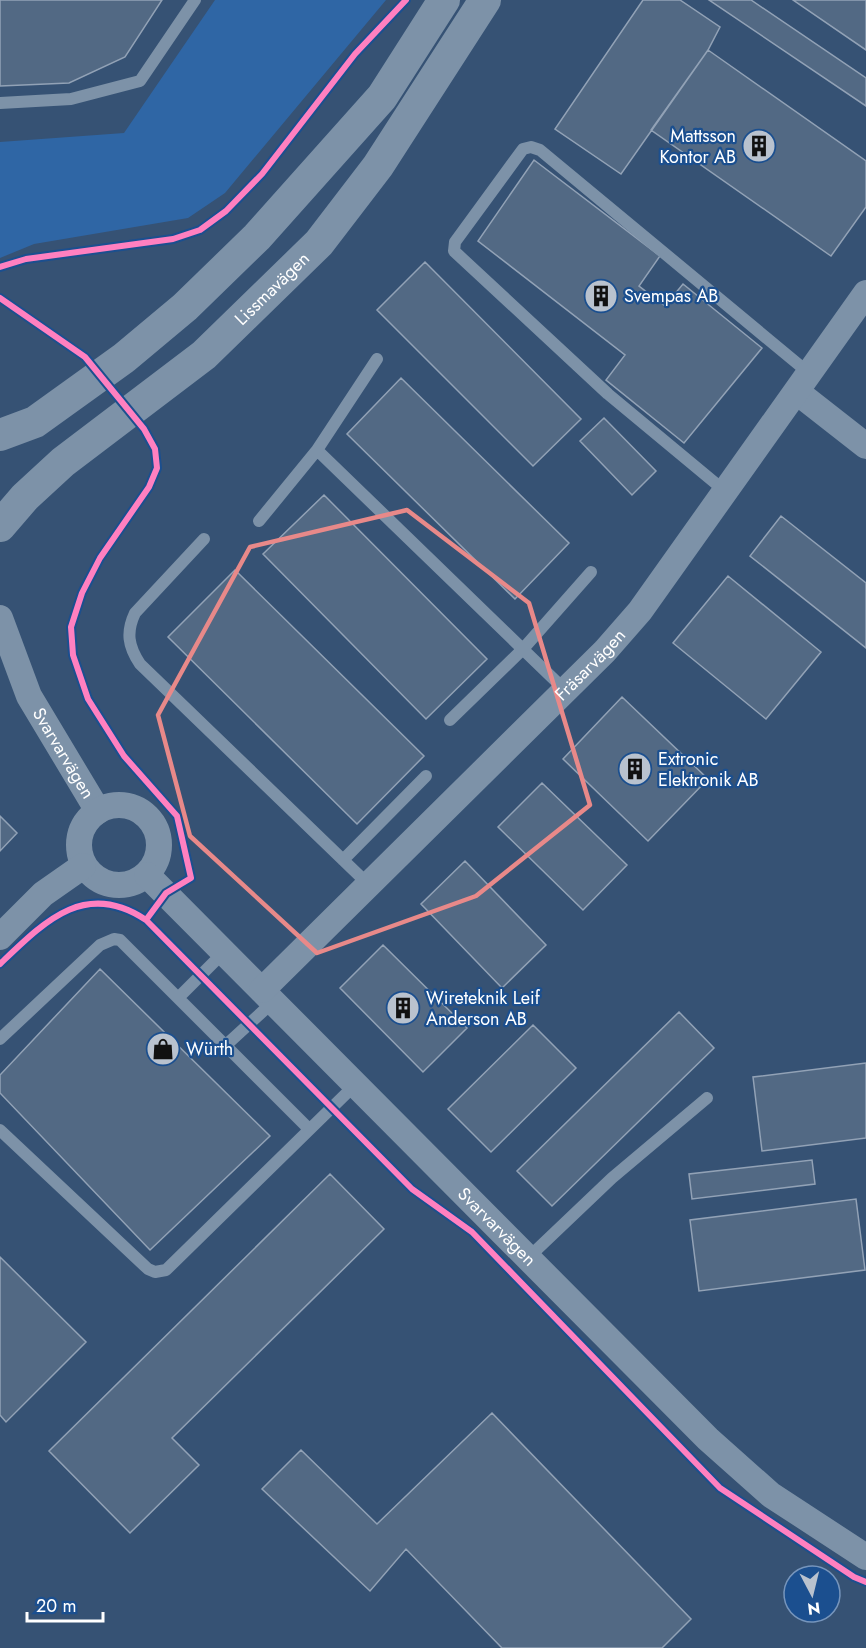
<svg xmlns="http://www.w3.org/2000/svg" width="866" height="1648" viewBox="0 0 866 1648" font-family="Jost,sans-serif">
<rect width="100%" height="100%" fill="#365274"/>
<path fill="#2f66a5" d="M215 0H386L225 193 188 218 34 244 0 258V142L124 133Z"/>
<path fill="#526984" stroke="#92a2b6" stroke-width="1.5" d="M0 0H162L125 57 69 83 0 86Z
M643 0H680L720 27 708 50 621 174 555 129Z
M709 0H751L866 78V106Z
M793 0H866V50Z
M708 50 866 161V207L831 256 651 130Z
M534 160 660 256 639 286 665 306 683 284 762 348 684 443 606 380 625 355 478 241Z
M425 262 581 419 533 466 377 310Z
M401 378 569 543 515 599 347 434Z
M604 418 656 471 632 495 580 441Z
M324 495 487 659 426 719 263 554Z
M781 516 866 583V648L750 556Z
M235 570 424 756 357 824 168 637Z
M728 576 821 652 766 719 673 643Z
M622 697 708 779 648 841 563 759Z
M542 783 627 865 583 910 498 827Z
M0 816 17 833 0 851Z
M465 861 546 945 502 988 421 904Z
M383 945 467 1028 423 1072 340 988Z
M100 969 270 1136 150 1250 0 1093V1075Z
M679 1012 714 1048 552 1206 517 1171Z
M533 1025 576 1068 491 1152 448 1109Z
M866 1063V1138L762 1151 753 1077Z
M812 1160 815 1184 692 1199 689 1174Z
M330 1174 384 1229 172 1438 199 1465 130 1533 49 1451Z
M856 1199 865 1270 699 1291 690 1220Z
M0 1257 86 1342 6 1422 0 1415Z
M492 1413 691 1619 662 1648H502L406 1549 370 1591 262 1489 301 1450 377 1524Z"/>
<g fill="none" stroke-linecap="round" stroke-linejoin="round">
<path stroke="#7d92a8" stroke-width="12" d="M0 103 71 99 140 81 195 0
M317 450 565 690
M726 492 608 394 454 251 455 242 523 149 531 147 540 150 810 374
M259 521 317 450 377 359
M204 539 135 613C126 632 128 646 140 664L368 884
M450 720 523 649 591 572
M343 860 426 776
M178 998 224 952
M0 1039 100 945 114 939 120 940 309 1129
M225 1046 273 1002
M0 1130 148 1269 155 1272 166 1270 356 1084
M529 1257 612 1178 707 1098"/>
<g stroke="#7d92a8" stroke-width="26">
<path d="M797 392 866 446"/>
<path id="s1" d="M0 618 29 696 98 811"/>
<circle cx="119" cy="845" r="40"/>
<path id="s2" d="M147 875 708 1439 771 1495 866 1557"/>
<path d="M0 937 43 894 83 866"/>
<path id="s3" d="M262 990 605 651 640 611 866 293"/>
</g>
<g stroke="#7d92a8" stroke-width="32">
<path d="M0 435 35 422 124 358 185 307 257 237 382 97 444 0"/>
<path id="s4" d="M0 526 25 497 63 462 204 355 319 243 378 166 485 0"/>
</g>
<defs>
<path id="cycleway" d="M0 267 26 259 173 239 200 230 226 211 262 174 355 54 406 0
M0 298 85 357 144 429 155 449 157 468 149 487 100 558 82 593 71 627 73 655 88 699 124 756 177 816 191 878 166 893 146 920C85 879 44 922 0 964
M146 920 412 1189 472 1232 720 1488 854 1577 866 1582"/>
</defs>
<use href="#cycleway" stroke="#1b4f8f" stroke-width="10"/>
<use href="#cycleway" stroke="#ff80c0" stroke-width="6"/>
</g>
<path fill="none" stroke="#e88989" stroke-width="4.5" stroke-linejoin="round" d="M407 510 529 603 590 805 476 896 317 953 190 836 158 715 250 547Z"/>
<defs>
<symbol id="building-disc" viewBox="-11 -11 22 22"><circle r="9.5" fill="#b9c2ce" stroke="#1b4f8f"/><path d="M-4-6H4V6H1V3H-1V6H-4ZM-2.5-4.3h1.7v1.8h-1.7ZM.8-4.3h1.7v1.8H.8ZM-2.5-1h1.7V.8h-1.7ZM.8-1h1.7V.8H.8Z" fill="#111"/></symbol>
<symbol id="shop-disc" viewBox="-11 -11 22 22"><circle r="9.5" fill="#b9c2ce" stroke="#1b4f8f"/><path d="M-5-2.5h2.3a2.7 3.5 0 0 1 5.4 0H5L5.5 6h-11ZM-1.5-2.5h3a1.5 2.3 0 0 0-3 0Z" fill="#111"/></symbol>
</defs>
<g fill-rule="evenodd">
<use href="#building-disc" x="740" y="127" width="38" height="38"/>
<use href="#building-disc" x="582" y="277" width="38" height="38"/>
<use href="#building-disc" x="616" y="750" width="38" height="38"/>
<use href="#building-disc" x="384" y="989" width="38" height="38"/>
<use href="#shop-disc" x="144" y="1030" width="38" height="38"/>
</g>
<g text-anchor="middle" stroke-width="4.5" stroke-linejoin="round" paint-order="stroke">
<g font-size="18" fill="#fff" stroke="#1b4f8f" text-anchor="start">
<text x="736" y="142" text-anchor="end">Mattsson<tspan x="736" dy="21">Kontor AB</tspan></text>
<text x="624" y="302">Svempas AB</text>
<text x="658" y="765">Extronic<tspan x="658" dy="21">Elektronik AB</tspan></text>
<text x="426" y="1004">Wireteknik Leif<tspan x="426" dy="21">Anderson AB</tspan></text>
<text x="186" y="1055">Würth</text>
</g>
<g font-size="18" fill="#fff" stroke="#1b4f8f">
<text dy="6" stroke="none"><textPath href="#s4" startOffset="362">Lissmavägen</textPath></text>
<text dy="6" stroke="none"><textPath href="#s3" startOffset="462">Fräsarvägen</textPath></text>
<text dy="6" stroke="none"><textPath href="#s1" startOffset="150">Svarvarvägen</textPath></text>
<text dy="6" stroke="none"><textPath href="#s2" startOffset="496">Svarvarvägen</textPath></text>
</g>
</g>
<g transform="translate(812 1594) rotate(173)"><circle r="28" fill="#1b4f8f" stroke="#7695bc" stroke-width="1.5"/>
<path d="M0-4.5L10 22L0 15L-10 22Z" fill="#b9c2ce"/>
<text y="-9" font-size="16" font-weight="bold" text-anchor="middle" fill="#ffffff">N</text>
</g>
<path d="M27 1612v9h76v-9" fill="none" stroke="#ffffff" stroke-width="3"/>
<text x="36" y="1612" font-size="18" fill="#ffffff" stroke="#1b4f8f" stroke-width="4.5" paint-order="stroke">20 m</text>
</svg>
